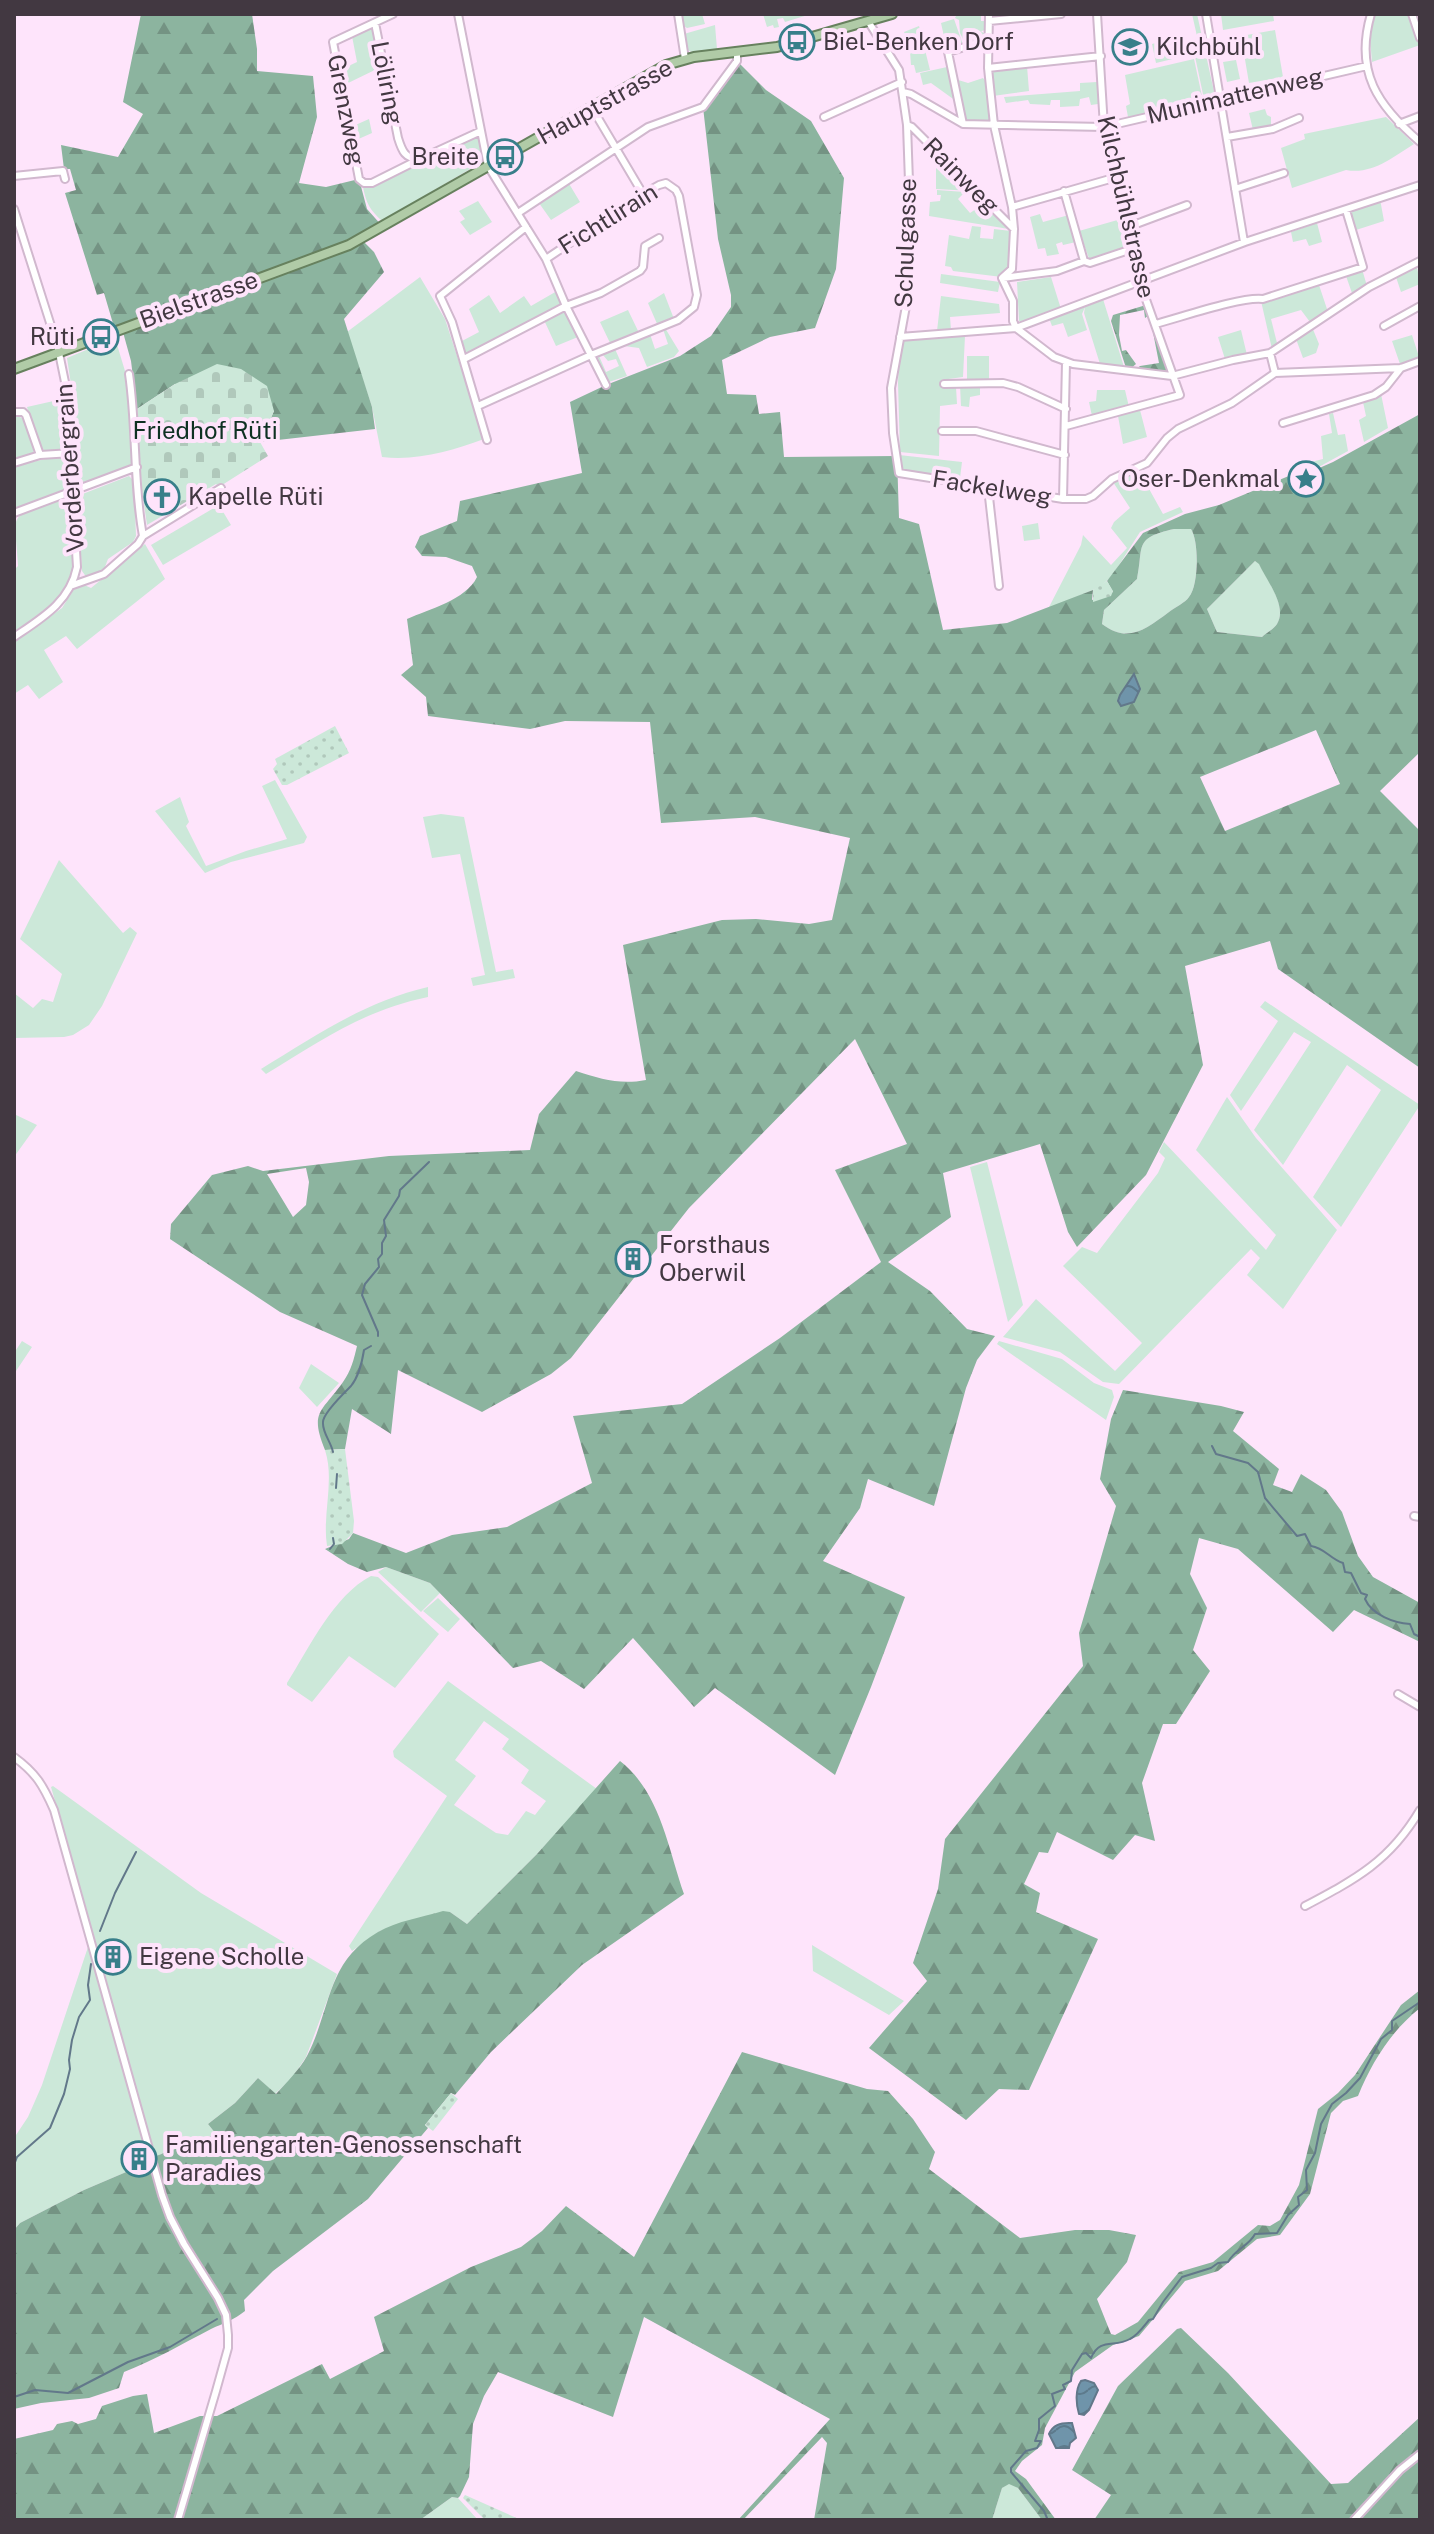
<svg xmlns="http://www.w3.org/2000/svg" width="1434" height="2534" viewBox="0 0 1434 2534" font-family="'Public Sans',sans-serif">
<defs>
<pattern id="forest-firs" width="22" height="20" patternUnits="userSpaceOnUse" patternTransform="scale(2)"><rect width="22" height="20" fill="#8cb49f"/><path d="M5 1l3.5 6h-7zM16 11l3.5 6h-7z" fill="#749383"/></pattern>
<pattern id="cemetery-stones" width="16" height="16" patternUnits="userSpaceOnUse" patternTransform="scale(2)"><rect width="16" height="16" fill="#cce8d9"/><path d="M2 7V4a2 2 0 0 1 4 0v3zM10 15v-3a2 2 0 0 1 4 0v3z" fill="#b0c8bb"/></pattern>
<pattern id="park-dots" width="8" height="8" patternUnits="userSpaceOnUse" patternTransform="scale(2)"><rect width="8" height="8" fill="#cce8d9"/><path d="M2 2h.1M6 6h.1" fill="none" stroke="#b0c8bb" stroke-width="1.8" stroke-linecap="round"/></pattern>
<pattern id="water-waves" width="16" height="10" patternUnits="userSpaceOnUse" patternTransform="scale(2)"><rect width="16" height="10" fill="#6f94aa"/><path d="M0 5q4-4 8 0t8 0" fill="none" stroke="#5d7a8c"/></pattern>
</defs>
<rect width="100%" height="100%" fill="#fee4fb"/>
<path fill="#cce8d9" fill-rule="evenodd" d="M682 14H702L705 24 687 28 684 26Z
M763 14H811L785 22 783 18 777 19 779 27 774 28 773 25 767 27Z
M957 14H981V21H988L987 30 981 31 986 35 984 39 966 45 960 33 959 20 955 18Z
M1192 14H1197L1215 96 1204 99 1193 47 1199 45Z
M1221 14H1273L1274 21 1223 30Z
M1375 14H1408L1420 45 1372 62 1370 39Z
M954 19 963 45 947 50 941 23Z
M715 25 717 49 692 52 687 50 684 34Z
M919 26 930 70 916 73 914 65H911L910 51H908L903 43 908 40 904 32Z
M368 27H372L373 31 381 67 344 85 340 70 357 62 352 36Z
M1275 30 1283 77 1249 83 1241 36Z
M1184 35 1189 55 1156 63 1152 44Z
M1194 59 1203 101 1128 117 1126 106 1130 104 1125 75Z
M1236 60 1240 79 1227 82 1223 62Z
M1027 66 1029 91 993 96 991 78 993 71Z
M947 67 956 101 931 83 923 85 920 73Z
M983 78 986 82 990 119 987 123 964 121 955 79 968 83Z
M1097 82 1098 104 1091 105 1089 97 1080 99 1079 106 1060 107V100H1051L1050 105 1030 104 1028 100 1006 103 1004 97 1080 91V83Z
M1265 109 1267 115 1271 117V126L1253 130 1249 113Z
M1386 117 1414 144C1393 157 1372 175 1346 170L1292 188 1281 148 1305 139 1304 134Z
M369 119 372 133 354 141 351 127Z
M475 136 480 138 483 157 482 162 382 221C370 210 366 203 363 187H370Z
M936 152 973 191 936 189Z
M568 182 580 202 551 220 539 203Z
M937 190 965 192 958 199 970 213 985 203 1009 229 929 216 930 202 940 201 941 195H937Z
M1380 199 1384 221 1356 230 1351 213 1353 209Z
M478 201 492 222 470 235 460 222 465 219 459 211Z
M1040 214 1043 222 1069 215 1076 242 1063 245 1062 242 1056 244 1059 254 1047 256 1045 248 1038 249 1030 217Z
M1121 219 1129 248 1090 261 1079 231Z
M1317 223 1322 242 1309 246 1306 239 1293 242 1291 232Z
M972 226 981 227 980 238 993 239 994 229 1011 231 1010 278 953 271 951 267 945 266 949 235 969 239Z
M1417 267 1420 284 1401 292 1396 277Z
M1362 269 1367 286 1353 296 1346 276 1319 285 1328 312 1310 322 1301 310 1271 319 1277 343 1272 349 1261 301Z
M941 274 1000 282 998 292 940 283Z
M420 277 445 319 484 439C451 451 418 461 382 457L372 407 347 332Z
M1051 277 1061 309 1024 323 1019 321 1017 282Z
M557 291 561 305 558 307 471 353 464 352 462 341 479 332 469 309 489 295 500 313 524 296 531 306Z
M664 293 674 319 658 326 648 303Z
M941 296 999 304 1000 313 950 317 951 330 937 331Z
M1103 299 1124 367 1100 364 1084 313 1085 307 1082 314 1087 330 1068 337 1063 323 1052 326 1049 318Z
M628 310 640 335 611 345 600 322Z
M562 311 566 312 578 337 556 346 544 320Z
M1312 327 1319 344 1316 353 1303 358 1296 339Z
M665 328 679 351 674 357 647 367 639 348 624 346 650 334 655 349 668 344 663 329Z
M1241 330 1247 355 1225 359 1218 337Z
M1412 335 1420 360 1405 366 1400 364 1392 341Z
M965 336 963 377 941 380V387H956L957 404 940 406 939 456 900 452 898 383 900 337Z
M115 338 125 371 135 465 78 485 72 391 67 358Z
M615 349 627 376 609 382 596 359 599 356 606 372 619 366 616 359 608 361 603 355Z
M967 356H989V379H967Z
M960 385H980V395L970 397 969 407 961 406Z
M1097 390H1125L1129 407 1092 416 1089 402 1096 401Z
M1381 394 1388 428 1364 442 1359 420 1366 416 1363 402 1377 398Z
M58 400 64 403 67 445 60 450 46 452 38 443 27 407Z
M1140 410 1147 437 1123 444 1118 416Z
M14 413 26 421 34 453 14 460Z
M1333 413 1338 435 1345 434 1348 451 1317 468 1300 472 1311 467V462L1323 459 1321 436 1332 433 1329 414Z
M899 455 962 462 960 478 903 471Z
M59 456 67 461 68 485 61 493 14 509V466Z
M1138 469 1163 514 1180 507 1183 512 1140 532 1112 576 1100 587 1048 609 1081 545 1083 535 1111 565 1127 548 1111 528 1114 522 1130 508 1113 482Z
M129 476 134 481 136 536 133 542 108 559 103 572 87 578 82 571 78 502 80 495Z
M59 499 70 506C70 521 76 572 71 582 60 605 34 620 14 633V570L18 566C15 511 5 519 59 499Z
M219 505 231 525 163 565 151 545Z
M1038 523 1040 539 1024 541 1022 526Z
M1174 529H1191C1199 541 1199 585 1189 597 1185 603 1175 607 1169 612 1146 629 1128 644 1102 624L1104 610 1137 579C1144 546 1133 538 1174 529Z
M145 544 165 579 77 649 66 636 44 650 63 682 39 699 28 685 14 694V642L62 608 76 586 82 584 91 588Z
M1255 561 1259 563C1266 579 1288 606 1277 624 1274 629 1266 633 1262 637L1217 632 1207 609Z
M275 780 307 837 304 843 231 862 205 873 155 811 180 797 189 822 186 826 206 866 246 851 287 839 262 786Z
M441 814 464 817 496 972 513 969 515 978 473 986 471 978 485 975 460 854 432 858 423 817Z
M59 860 123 933 130 927 137 933 102 1006 89 1025 73 1035 64 1037 14 1038V993L33 1008 42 999 53 1002 62 974 20 939Z
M428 987V997C364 1010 320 1041 266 1074L261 1069C315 1036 366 1001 428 987Z
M1265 1001 1420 1105 1341 1227 1313 1197 1381 1090 1347 1065 1283 1165 1254 1130 1311 1042 1294 1032 1241 1111 1230 1095 1278 1021 1260 1007Z
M1227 1097 1256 1138 1337 1230 1283 1309 1247 1275 1260 1258 1251 1249 1119 1384 1103 1382 1060 1352 1003 1337 1036 1299 1115 1371 1142 1343 1063 1266 1082 1247 1097 1253 1158 1173 1165 1158 1159 1152 1164 1142 1266 1250 1276 1235 1196 1150Z
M14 1114 37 1125 14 1157Z
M987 1162 1023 1305 1008 1322 970 1167Z
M22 1341 32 1347 14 1374V1353Z
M999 1341 1062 1359 1094 1383 1112 1390 1114 1397 1106 1420 997 1344Z
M311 1364 339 1383 317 1407 299 1388Z
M386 1567 430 1583 440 1593 421 1612 378 1572Z
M371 1576 378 1577 439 1634 395 1688 349 1656 312 1702 287 1685V1683C309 1648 334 1595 371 1576Z
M438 1598 460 1619 448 1632 423 1611Z
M448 1681 597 1789 537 1854 467 1924 450 1912 380 1931 352 1951 349 1946 447 1796 394 1757 393 1751ZM484 1721 509 1739 502 1749 529 1770 521 1783 546 1801 535 1815 526 1811 508 1835 496 1833 454 1805 476 1776 455 1760Z
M53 1786 201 1893 337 1974 306 2057 292 2078 275 2094 258 2078 235 2103 208 2124 216 2134 156 2156 152 2161 84 2190 20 2223 14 2230V2138L28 2117 42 2085 88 1947 96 1943 51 1787Z
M812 1945 904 2001 889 2015 813 1971Z
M1009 2483 1018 2488 1042 2520H992L1002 2488Z
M452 2497 458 2498 478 2520H420Z"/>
<path fill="url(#forest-firs)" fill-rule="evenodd" d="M141 14H252L257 49V71L313 76 317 117 299 183 326 187 359 179 367 209 383 227 361 239 374 252 384 272 344 319 372 407 375 429 260 442 274 411 175 384 137 409 131 361 121 325 114 327 104 293 97 295 65 193 76 190 70 169H64L61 145 118 157 143 114 123 102Z
M737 61 766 90 811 121 844 178 836 269 815 328 770 337 722 360 727 394 756 395 759 414 780 412 784 457 897 456 899 518 919 524 943 630 1007 623 1093 590 1092 600 1113 592 1107 581 1143 533 1185 514 1219 505 1296 473 1317 469 1333 462 1420 414V752L1380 791 1420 831V1068L1278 969 1270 941 1185 966 1203 1065 1146 1175 1077 1247 1068 1232 1040 1144 943 1173 951 1217 888 1262 930 1291 967 1329 995 1336 977 1360 966 1388 934 1506 868 1479 860 1508 823 1561 905 1597 871 1687 835 1775 715 1688 694 1707 633 1638 584 1689 541 1661 513 1668 430 1583 386 1567 367 1572 348 1564 325 1549 349 1539 353 1533 406 1553 452 1535 507 1527 592 1483 573 1416 682 1404 780 1338 881 1262 835 1170 907 1144 855 1039 689 1208 571 1358 551 1374 482 1412 398 1370 391 1434 352 1409 345 1449 325 1450C309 1411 322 1412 343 1382 351 1371 354 1359 357 1346L280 1312 170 1239 171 1224 212 1175 248 1166 263 1171 389 1156 530 1150 539 1114 576 1071C601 1079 620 1085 646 1080L623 945 722 920 756 919 809 924 832 920 850 838 755 817 661 823 650 722 565 721 530 729 428 716 426 697 401 675 413 665 407 619C429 609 466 600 477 577L472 566 446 557 422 556 415 547 420 536 457 521 460 501 582 473 570 402 606 385 680 356 711 336 731 307V295L718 239 703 107ZM1174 529H1191C1199 541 1199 585 1189 597 1185 603 1175 607 1169 612 1146 629 1128 644 1102 624L1104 610 1137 579C1144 546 1133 538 1174 529ZM1255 561 1259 564C1266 580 1288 606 1277 624 1274 629 1266 633 1262 637L1217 632 1207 609ZM1316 730 1340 784 1225 831 1200 777ZM306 1168 309 1182 306 1205 293 1217 267 1174Z
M1146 305 1168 370 1167 373 1136 369 1140 366 1159 363 1151 322 1148 316 1145 318 1144 310 1120 315 1119 335 1122 351 1126 350 1136 364 1130 369 1126 368 1111 321 1113 315Z
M1123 1390 1221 1406 1244 1412 1233 1431 1279 1469 1273 1485 1292 1492 1301 1474 1326 1490 1342 1512 1358 1556 1373 1577 1420 1603V1642L1354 1610 1333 1632 1238 1549 1199 1538 1190 1574 1207 1608 1193 1650 1210 1671 1176 1724H1163L1142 1783 1155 1841 1135 1835 1113 1860 1057 1832 1048 1853 1039 1852 1024 1884 1040 1893 1036 1912 1098 1939 1029 2090 999 2089 966 2120 869 2048 927 1981 913 1963 938 1889 945 1839 1083 1666 1079 1633 1116 1506 1100 1479 1111 1419Z
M620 1761C660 1792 668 1848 684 1894L582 1965 491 2052 455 2095 451 2093 425 2125 428 2128 368 2199 273 2271 244 2300 245 2311C234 2320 224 2323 211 2329 182 2344 155 2360 124 2372L119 2388 89 2398 41 2403 14 2409V2230L20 2223 84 2190 152 2161 156 2156 216 2134 208 2124 235 2103 258 2078 276 2094C287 2082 299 2070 307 2056 332 2007 326 1962 378 1932 397 1921 423 1917 443 1911L450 1912 467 1924 537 1854Z
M1420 1990V2008C1391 2031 1372 2062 1358 2096L1343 2101 1331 2113 1310 2194 1280 2235 1257 2239 1218 2271 1185 2281 1139 2336 1113 2345 1075 2372 1045 2428 1042 2445 1022 2461 1015 2471 1026 2479 1056 2520H1042L1018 2488 1009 2484 1002 2488 992 2520H814L827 2443 822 2437 743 2520H738L830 2419 644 2317 613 2417 498 2372 484 2396 473 2424 469 2477 460 2496 458 2498 452 2497 420 2520H14V2439L53 2430 57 2424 72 2421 78 2424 96 2419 102 2406 133 2396 147 2394 154 2433 200 2416H217L322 2364 330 2379 384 2351 374 2317 471 2267 521 2247 542 2231 566 2206 634 2257 742 2052 867 2089 888 2091 913 2119 935 2152 929 2169 1020 2238 1075 2230H1109L1136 2235 1127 2262 1097 2299 1111 2334 1115 2335 1138 2322 1179 2272 1213 2262 1258 2225 1270 2226 1280 2220 1299 2185 1318 2109 1338 2093 1355 2075 1401 2005Z
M1181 2328 1228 2373 1331 2484 1348 2483 1420 2417V2520H1094L1111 2495 1072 2470 1118 2386 1177 2329Z"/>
<path fill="url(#cemetery-stones)" d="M217 364 241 369 267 386 274 411 260 442 268 456 219 487 216 484 147 525 142 491 137 409 175 384Z"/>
<path fill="url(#park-dots)" d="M1107 581 1113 591 1111 596 1093 602V590Z
M335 726 349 753 287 785H282L273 769 277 764 275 759Z
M345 1449 354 1521 353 1533 342 1544 327 1546C322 1514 335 1481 325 1450Z
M451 2093 458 2099 433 2131 425 2125Z
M465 2495 521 2520H485L463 2498Z"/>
<path fill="url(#water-waves)" stroke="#62788a" stroke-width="2" d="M1134 674 1140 689 1134 702 1121 706 1118 701 1120 695Z
M1085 2380 1094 2383 1098 2390 1089 2410 1084 2415 1079 2414C1076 2404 1075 2390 1081 2381Z
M1069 2423H1072L1076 2438 1070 2443 1069 2448H1056L1049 2434C1053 2425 1060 2423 1069 2423Z"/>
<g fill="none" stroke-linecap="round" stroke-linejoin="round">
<path stroke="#62788a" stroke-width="2" d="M378 1336V1332L362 1295 365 1284 379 1267 378 1259 382 1254V1243L386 1236 384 1220 399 1196 400 1190 429 1162
M1212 1446 1216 1454 1248 1463 1258 1472 1265 1498 1297 1536 1305 1534 1311 1546C1325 1548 1330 1559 1343 1563L1345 1572 1351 1573 1361 1593 1367 1595 1365 1599C1372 1615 1394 1623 1410 1624L1414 1634 1420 1637
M333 1452C331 1442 322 1432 323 1422 323 1413 344 1393 351 1386 359 1376 362 1363 364 1350L371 1346
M336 1488 337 1474
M330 1549 334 1544 333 1538
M100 1931 115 1893 136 1852
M14 2165 17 2157 50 2128 64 2094 70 2069 69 2060 72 2040 79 2017 90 2000 88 1985 91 1964
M14 2397 35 2390 68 2393 128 2362 170 2347 217 2319
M1046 2520 1047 2518 1044 2511 1011 2472V2468L1026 2451 1037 2448 1041 2441H1035L1039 2430V2419L1055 2406 1052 2394 1065 2389 1063 2385 1071 2381 1072 2370 1082 2354 1086 2353 1091 2358C1100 2337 1114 2348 1130 2339 1138 2335 1144 2326 1149 2320L1153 2319 1163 2302 1182 2277 1211 2268 1218 2263 1228 2262C1235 2249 1249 2246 1255 2234L1277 2233 1288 2215 1299 2205 1298 2197 1307 2190 1306 2170 1315 2153 1321 2124 1332 2104 1346 2093 1360 2078 1381 2039 1392 2030V2021L1420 2002"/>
<defs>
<path id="minor" d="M393 14 333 42 359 179 364 183H372L420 159
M458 14 488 166 546 259 566 306 606 385
M678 14 685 59
M989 14 988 68 994 125 1012 207 1014 229 1012 269 1002 278 1013 301V321L1016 328 1054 357 1073 364 1172 376 1233 360 1270 353 1369 287 1420 261
M1206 14 1244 242
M1371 14C1354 72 1378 106 1420 142
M1412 14 1420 38
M868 21 899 70 907 125 910 210 909 269 906 306 891 388 893 433 899 473 1063 499H1086L1093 496 1112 479 1147 463 1167 438 1178 429 1232 403 1275 373
M989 21 1061 14
M375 23 398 138C402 151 405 159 420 159L481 131
M988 68 1101 56
M903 92 911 94 963 124 1104 127 1367 66
M592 108 643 194
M824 117 902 82
M963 124 948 52 988 40
M1399 124 1420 116
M907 125 912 127 1014 229
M1227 137 1273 129 1299 118
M14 176 63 171 65 179
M1235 189 1284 173
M1012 207 1117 177
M14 209 58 348 66 387 77 567C70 602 42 618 14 637
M518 213 648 127 703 107 737 61V52
M1128 227 1187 205
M1084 261 1090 263 1132 249
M1003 278 1057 271 1084 261 1064 191
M1155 324C1179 318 1242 296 1263 299L1363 267 1346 210
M1384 326 1420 306
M900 337 1016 328 1245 242 1420 185
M1270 353 1275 373
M464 359 566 306 601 293 640 271 643 267 645 246 659 238
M1275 373 1401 368 1420 361
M129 374C137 428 133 483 143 536
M944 384 1003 383 1018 387 1066 409
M478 406 591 355 678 320 694 307 697 295 679 196 676 190 666 183 659 185 643 194 546 259
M14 412H23L26 415 40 455
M1283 423 1374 395 1386 387 1401 368
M1066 426 1180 395 1139 280 1104 127 1097 14
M942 431H976L1065 455
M487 440 452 322 440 296 526 227
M14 463 40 455 72 453
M988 488 999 586
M1063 499 1066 362
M14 513 137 467
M73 585 104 574 138 544 143 536 221 488
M1414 1516 1420 1517
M1398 1694 1420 1707
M14 1757C36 1773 43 1785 54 1810L162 2195 170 2217 184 2244 218 2298 226 2315 228 2335V2348L216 2391 178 2520
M1305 1906C1356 1879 1390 1861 1420 1810
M1354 2520 1400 2470 1420 2454"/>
<path id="major" d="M14 369 349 245 666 65 694 57 777 47 892 14"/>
</defs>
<use href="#minor" stroke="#d1b8ce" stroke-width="10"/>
<use href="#major" stroke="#67815e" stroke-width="12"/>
<use href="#minor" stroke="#fff" stroke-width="6"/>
<use href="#major" stroke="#b0cba7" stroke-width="8"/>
</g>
<defs>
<symbol id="bus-ring" viewBox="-11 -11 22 22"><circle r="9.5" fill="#fee4fb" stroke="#387f8a" stroke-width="1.5"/><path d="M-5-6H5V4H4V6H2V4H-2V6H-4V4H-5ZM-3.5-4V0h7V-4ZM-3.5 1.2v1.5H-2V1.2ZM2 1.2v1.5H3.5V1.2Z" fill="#387f8a"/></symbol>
<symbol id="school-ring" viewBox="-11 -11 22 22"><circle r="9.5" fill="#fee4fb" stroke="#387f8a" stroke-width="1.5"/><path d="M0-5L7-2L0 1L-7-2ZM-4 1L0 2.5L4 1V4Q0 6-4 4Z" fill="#387f8a"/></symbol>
<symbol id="sight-ring" viewBox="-11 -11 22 22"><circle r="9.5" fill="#fee4fb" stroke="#387f8a" stroke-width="1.5"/><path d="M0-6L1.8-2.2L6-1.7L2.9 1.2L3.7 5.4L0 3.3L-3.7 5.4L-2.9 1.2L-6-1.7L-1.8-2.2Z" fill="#387f8a"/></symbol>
<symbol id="church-ring" viewBox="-11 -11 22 22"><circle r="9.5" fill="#fee4fb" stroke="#387f8a" stroke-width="1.5"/><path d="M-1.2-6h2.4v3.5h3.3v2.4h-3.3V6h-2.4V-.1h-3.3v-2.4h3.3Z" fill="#387f8a"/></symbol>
<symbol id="building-ring" viewBox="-11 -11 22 22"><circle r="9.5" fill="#fee4fb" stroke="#387f8a" stroke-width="1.5"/><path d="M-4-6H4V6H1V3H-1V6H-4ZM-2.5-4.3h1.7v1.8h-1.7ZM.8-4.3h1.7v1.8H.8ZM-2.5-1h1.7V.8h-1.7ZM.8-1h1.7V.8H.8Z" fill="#387f8a"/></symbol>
</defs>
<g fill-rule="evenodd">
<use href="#bus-ring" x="777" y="22" width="40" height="40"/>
<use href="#school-ring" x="1110" y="27" width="40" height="40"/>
<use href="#bus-ring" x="485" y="137" width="40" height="40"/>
<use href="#bus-ring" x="81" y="317" width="40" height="40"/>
<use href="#sight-ring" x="1286" y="459" width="40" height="40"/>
<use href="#church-ring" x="142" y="477" width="40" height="40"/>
<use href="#building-ring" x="613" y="1239" width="40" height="40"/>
<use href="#building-ring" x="93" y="1937" width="40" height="40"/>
<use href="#building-ring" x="119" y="2139" width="40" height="40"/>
</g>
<g text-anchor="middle" stroke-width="8" stroke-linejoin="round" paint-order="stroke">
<g font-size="24" fill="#423841" stroke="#fee4fb" text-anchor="start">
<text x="823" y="50">Biel-Benken Dorf</text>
<text x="1156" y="55">Kilchbühl</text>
<text x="479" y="165" text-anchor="end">Breite</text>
<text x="75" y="345" text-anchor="end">Rüti</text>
<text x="1280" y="487" text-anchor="end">Oser-Denkmal</text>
<text x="188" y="505">Kapelle Rüti</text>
<text x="659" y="1253">Forsthaus<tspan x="659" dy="28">Oberwil</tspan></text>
<text x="139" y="1965">Eigene Scholle</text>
<text x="165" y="2153">Familiengarten-Genossenschaft<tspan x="165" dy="28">Paradies</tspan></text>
</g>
<g font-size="24" fill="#423841" stroke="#fee4fb">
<text transform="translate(387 83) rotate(79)" y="8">Löliring</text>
<text transform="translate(1235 96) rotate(-13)" y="8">Munimattenweg</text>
<text transform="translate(605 102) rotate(-29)" y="8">Hauptstrasse</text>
<text transform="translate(346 110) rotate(79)" y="8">Grenzweg</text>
<text transform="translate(961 176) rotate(45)" y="8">Rainweg</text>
<text transform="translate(1126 207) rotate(77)" y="8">Kilchbühlstrasse</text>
<text transform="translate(608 219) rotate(-32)" y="8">Fichtlirain</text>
<text transform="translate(906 243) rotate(-88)" y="8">Schulgasse</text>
<text transform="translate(199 300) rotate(-20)" y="8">Bielstrasse</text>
<text transform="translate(70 468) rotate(-94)" y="8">Vorderbergrain</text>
<text transform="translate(992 488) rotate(9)" y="8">Fackelweg</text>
</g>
<g font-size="24" fill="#0e3122" stroke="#fee4fb">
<text x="205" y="439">Friedhof Rüti</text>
</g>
</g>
<rect width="1434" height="2534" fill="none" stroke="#423841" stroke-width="32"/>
</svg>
